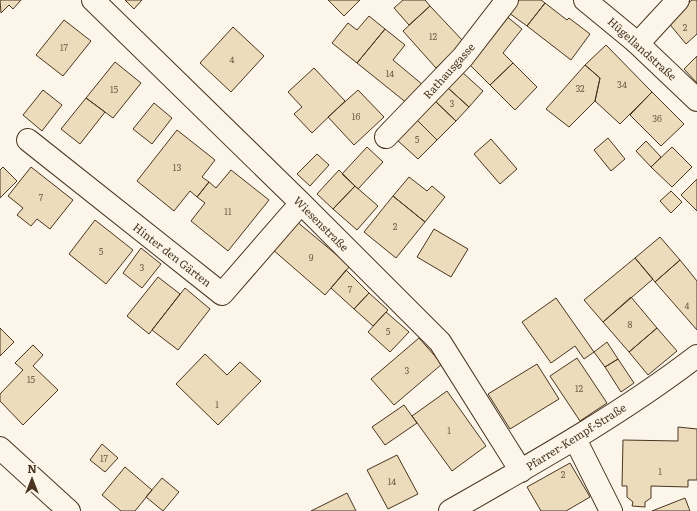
<svg xmlns="http://www.w3.org/2000/svg" width="697" height="511" viewBox="0 0 697 511" font-family="Literata,serif">
<rect width="100%" height="100%" fill="#fbf6e9"/>
<path fill="#ecdcbc" stroke="#4a3520" d="M0 0H21L13 9 9 5 1 13Z
M125 0H142L134 9Z
M328 0H360L344 16Z
M403 0H425L430 6 409 25 394 8Z
M519 0H541L545 3 527 26 509 13Z
M692 0H697V34L686 44 667 21Z
M545 3 567 20 569 18 590 34 571 60 527 26Z
M430 6 464 42 436 68 403 31Z
M505 15 522 29 503 53 513 63 490 85 468 63Z
M369 16 385 29 357 63 332 43 348 23 357 30Z
M64 20 91 41 63 76 36 55Z
M233 27 264 56 231 92 200 63Z
M385 29 405 45 393 60 423 85 408 104 357 63Z
M606 45 652 92 620 124 595 101 600 78 585 65Z
M697 56V83L684 69Z
M115 62 141 83 113 118 86 98Z
M513 63 537 87 515 110 490 85Z
M585 65 600 78 595 101 569 127 546 109Z
M314 68 345 101 312 133 294 114 302 107 288 92Z
M462 72 483 91 469 107 448 88Z
M448 88 469 107 456 121 435 101Z
M43 90 62 105 42 131 23 115Z
M358 90 384 117 354 145 328 117Z
M652 92 684 124 661 146 630 115Z
M86 98 105 112 80 144 61 129Z
M435 101 456 121 437 140 417 120Z
M154 103 172 118 152 144 133 129Z
M417 120 437 140 418 159 397 140Z
M177 130 215 160 202 177 209 182 197 197 190 191 174 211 137 181Z
M608 138 625 159 611 171 594 150Z
M491 139 517 169 500 184 474 154Z
M646 141 661 157 651 167 636 151Z
M367 147 383 162 358 189 342 174Z
M672 147 692 167 672 187 651 167Z
M317 154 329 165 310 186 297 174Z
M3 167 17 181 0 198V170Z
M31 167 73 200 50 229 37 219 31 226 17 215 23 208 8 196Z
M231 170 269 200 228 251 191 221 205 203 197 197 209 182 216 188Z
M339 170 355 186 333 209 317 194Z
M409 177 427 191 432 186 445 197 425 222 393 196Z
M697 179V211L681 195Z
M355 186 378 206 357 230 333 209Z
M671 191 682 202 671 213 660 201Z
M393 196 425 222 396 258 364 232Z
M95 220 133 250 106 284 69 254Z
M296 221 350 266 325 295 272 249Z
M434 229 468 249 451 277 417 257Z
M660 237 680 260 655 282 635 258Z
M141 248 161 264 142 288 123 273Z
M635 258 653 279 603 322 584 300Z
M680 260 697 281V330L655 282Z
M346 270 369 293 354 309 331 288Z
M158 277 180 294 149 334 127 316Z
M185 288 210 309 178 350 152 330Z
M369 293 388 310 373 326 354 309Z
M631 297 657 328 629 352 603 322Z
M556 298 594 352 584 359 575 346 551 363 522 322Z
M386 312 409 332 390 352 368 332Z
M0 328 14 342 0 356Z
M657 328 677 351 648 375 629 352Z
M419 338 442 364 394 405 371 379Z
M607 342 618 359 605 367 594 352Z
M33 345 43 355 33 366 58 390 23 425 0 401V394L23 370 15 363Z
M205 354 227 375 240 362 261 381 218 425 176 384Z
M577 358 607 403 580 421 550 376Z
M618 359 634 383 621 392 605 367Z
M537 364 559 399 510 429 488 394Z
M447 391 486 446 452 471 412 416Z
M404 405 417 423 385 445 372 427Z
M678 427 697 429V480H688V487L651 486V498L645 502V507L632 506 633 502 627 497V486H622L623 440 678 441Z
M102 444 118 458 105 472 90 460Z
M397 455 418 494 388 509 367 470Z
M570 463 590 497 566 511H541L527 487Z
M125 467 152 490 135 511H121L102 495Z
M162 478 179 492 163 511 146 497Z
M347 493 356 511H311Z
M685 498 690 511H652Z"/>
<g fill="none" stroke-linecap="round" stroke-linejoin="round">
<defs>
<path id="street" d="M93 0 301 203 440 342 521 471
M636 42 643 38 678 0
M386 137 463 57 507 0
M28 140 222 294 301 203
M575 439 611 511
M0 448 69 511
M450 511C534 463 620 415 697 356"/>
<path id="secondary" d="M585 0 636 42 697 100"/>
</defs>
<use href="#street" stroke="#4a3520" stroke-width="24"/>
<use href="#secondary" stroke="#4a3520" stroke-width="24"/>
<use href="#street" stroke="#fbf6e9" stroke-width="22"/>
<use href="#secondary" stroke="#fbf6e9" stroke-width="22"/>
</g>
<g text-anchor="middle" stroke-width="3" stroke-linejoin="round" paint-order="stroke">
<g font-size="9" fill="#725f47">
<text x="685" y="31">2</text>
<text x="433" y="40">12</text>
<text x="64" y="51">17</text>
<text x="232" y="63">4</text>
<text x="390" y="77">14</text>
<text x="622" y="88">34</text>
<text x="580" y="92">32</text>
<text x="114" y="93">15</text>
<text x="452" y="107">3</text>
<text x="356" y="120">16</text>
<text x="657" y="122">36</text>
<text x="417" y="143">5</text>
<text x="177" y="171">13</text>
<text x="41" y="201">7</text>
<text x="228" y="215">11</text>
<text x="395" y="230">2</text>
<text x="101" y="255">5</text>
<text x="311" y="261">9</text>
<text x="142" y="271">3</text>
<text x="350" y="293">7</text>
<text x="687" y="309">4</text>
<text x="630" y="328">8</text>
<text x="388" y="335">5</text>
<text x="407" y="374">3</text>
<text x="31" y="383">15</text>
<text x="579" y="392">12</text>
<text x="217" y="408">1</text>
<text x="449" y="434">1</text>
<text x="104" y="462">17</text>
<text x="660" y="475">1</text>
<text x="563" y="478">2</text>
<text x="392" y="485">14</text>
</g>
<g font-size="11" fill="#4a3520" stroke="#fbf6e9">
<text transform="translate(642 49) rotate(42)" y="4">Hügellandstraße</text>
<text transform="translate(449 71) rotate(-48)" y="4">Rathausgasse</text>
<text transform="translate(321 224) rotate(45)" y="4">Wiesenstraße</text>
<text transform="translate(172 255) rotate(38)" y="4">Hinter den Gärten</text>
<text transform="translate(576 437) rotate(-32)" y="4">Pfarrer-Kempf-Straße</text>
</g>
</g>
<g transform="translate(32 479)" stroke="#fbf6e9" stroke-width="3" paint-order="stroke">
<path d="M0-3L7 15L0 10L-7 15Z" fill="#4a3520"/>
<text y="-6" font-size="11" font-weight="bold" text-anchor="middle" fill="#4a3520">N</text>
</g>
</svg>
